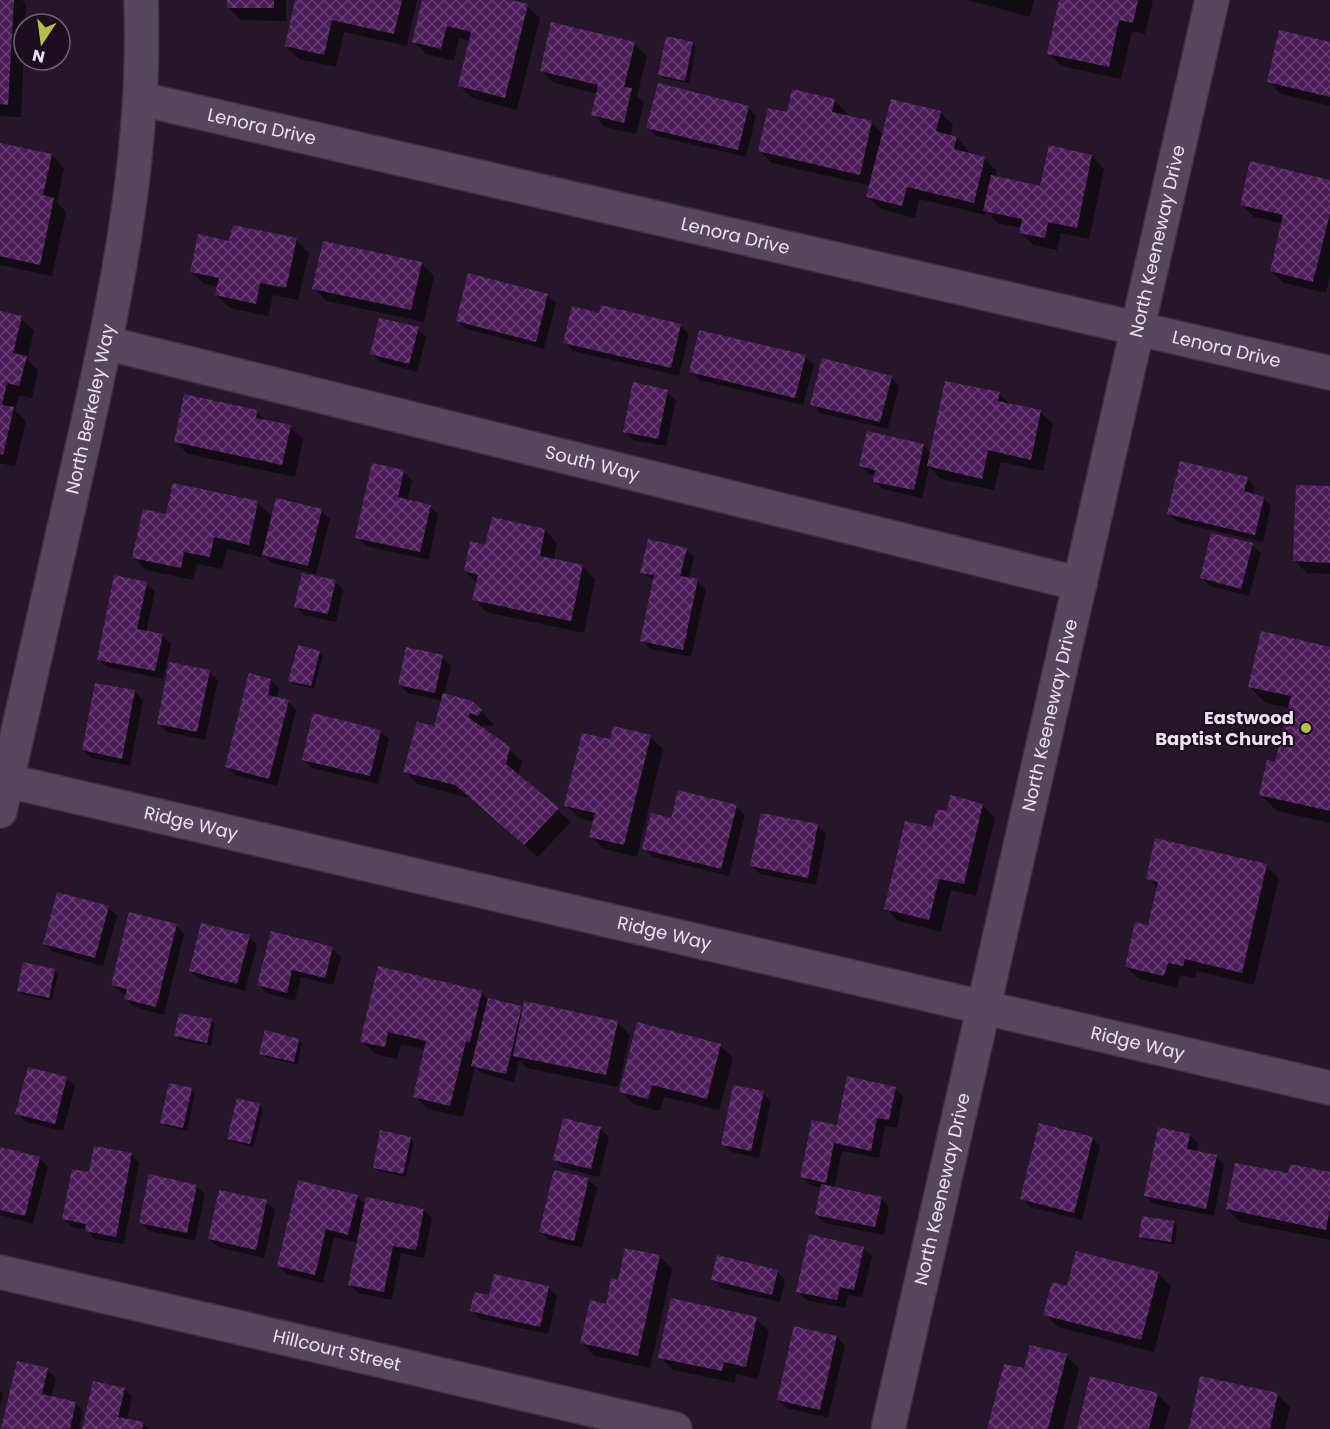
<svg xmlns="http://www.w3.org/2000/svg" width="1330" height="1429" viewBox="0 0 1330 1429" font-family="Poppins,sans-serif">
<defs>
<pattern id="building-cross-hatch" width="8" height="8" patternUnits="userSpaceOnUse" patternTransform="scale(1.5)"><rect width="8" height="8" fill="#4d1d5a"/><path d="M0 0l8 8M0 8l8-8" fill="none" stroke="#673e72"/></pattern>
</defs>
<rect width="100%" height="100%" fill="#251729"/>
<path fill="#0007" d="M0 0H22L26 4 21 117 0 116Z
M228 0H286V21L241 20 228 7Z
M297 0H417L407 46 344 32 336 67 299 59 286 46Z
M424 0H505L527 6 540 18 517 110 472 98 459 85 471 41 459 38 454 61 426 54 413 41Z
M967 0H1034L1030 17Z
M1060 0H1153L1145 34 1132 31 1121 79 1062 66 1049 54Z
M634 43 647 56 637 96 644 103 636 134 605 127 593 114 598 94 554 83 541 71Z
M693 43 696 47 689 83 663 78 659 74Z
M1330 43V106L1281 94 1269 82Z
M834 100 847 113 846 116 871 122 884 135 940 112 953 125 950 136 957 138 969 151 968 154 984 158 997 171 995 178 1041 188 1092 156 1104 169 1089 239 1061 233 1057 250 1033 245 1020 232 1021 228 998 223 987 212 986 215 919 199 915 218 881 209 868 197 871 186 772 163 760 151 788 114Z
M748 107 756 116 746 157 656 136 648 127Z
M0 144 52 155 64 168 57 202 66 212 52 276 0 265Z
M1330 182V276L1326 293 1284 283 1271 271 1282 223 1254 217 1241 204Z
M296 240 309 253 298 300 273 295 268 316 230 308 217 295 219 287 204 284 192 272 230 243Z
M421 263 434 276 424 322 327 301 314 289Z
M547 295 556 303 544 349 466 329 458 321Z
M0 313 21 318 34 331 27 359 38 370 32 398 19 395 15 411 26 421 15 467 0 463Z
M600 315 680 325 689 334 679 376 573 351 565 342Z
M418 329 426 337 417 372 380 362 372 354Z
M805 357 814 365 803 405 699 380 691 371Z
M891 377 899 386 888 429 820 413 812 404Z
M667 391 676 400 666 446 633 440 625 431Z
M999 394 1011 405 1040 412 1053 424 1043 471 1001 462 994 490 941 479 929 467 922 498 883 489 874 481 875 475 869 474 860 465 923 445 931 453Z
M257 412 267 422 290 427 303 439 295 477 188 454 176 442Z
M403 471 412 480 407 501 430 506 438 514 429 560 366 546 357 537Z
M1247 479 1255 487 1253 495 1263 498 1271 506 1263 542 1177 522 1169 514Z
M174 485 258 503 272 517 321 511 330 519 316 574 272 563 262 553 261 557 227 549 222 569 197 564 193 580 146 570 133 557 167 516Z
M1330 488V574L1307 573 1295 561Z
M545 530 557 543 554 560 583 567 595 579 584 633 486 612 474 599 477 583 465 571 486 547Z
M1252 545 1261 553 1249 596 1210 586 1201 577Z
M686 549 694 557 689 579 697 581 706 589 691 657 650 649 642 640 655 581 642 572Z
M335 581 343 590 336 622 304 615 296 606Z
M146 583 155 592 146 632 162 635 171 644 163 679 107 667 98 659Z
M1330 648V823L1277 811 1260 794 1276 764 1289 708 1266 703 1249 686Z
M320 652 323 656 314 689 293 684 290 680Z
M442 657 451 665 444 695 471 703 481 711 494 724 491 727 483 725 481 728 487 730 522 761 518 776 571 822 538 857 469 798 417 784 405 771 435 728 442 701 408 693 399 685Z
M209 672 218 680 205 740 167 732 158 723Z
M271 680 279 688 277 698 288 701 296 710 277 786 235 775 227 767Z
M135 692 143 700 130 766 92 758 83 750Z
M380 731 389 739 378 784 312 768 304 760Z
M650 737 663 749 637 857 604 849 591 837 594 822 579 818 566 805 611 741Z
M983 805 995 818 976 896 951 890 941 932 898 921 886 909 934 829 948 813Z
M736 806 745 815 729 876 652 857 644 848 672 820Z
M762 815 818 826 826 834 816 885 760 874 752 866Z
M1266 865 1279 878 1254 985 1197 971 1195 978 1180 975 1177 988 1139 979 1126 967 1149 926 1158 889 1148 878Z
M108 907 117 916 103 966 53 952 45 944Z
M176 925 184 934 164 1015 134 1007 126 999 127 995 121 993 113 985Z
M249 937 257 945 245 991 199 979 190 971Z
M332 949 341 957 333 985 301 977 295 1001 267 993 259 985Z
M54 970 58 974 52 1001 22 994 18 990Z
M481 992 488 999 524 1010 617 1022 630 1035 618 1087 527 1068 519 1060 514 1082 481 1073 475 1067 463 1117 428 1109 415 1096 426 1050 401 1044 397 1059 375 1054 362 1041Z
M211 1021 215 1024 211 1046 180 1040 176 1036Z
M299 1040 302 1044 298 1065 265 1057 261 1053Z
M720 1045 733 1058 719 1110 664 1097 660 1111 633 1104 621 1091Z
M66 1078 75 1086 63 1131 26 1122 17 1113Z
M895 1088 903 1096 897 1128 885 1126 879 1158 842 1151 834 1189 881 1198 889 1207 884 1235 825 1223 816 1215 822 1188 810 1185 802 1177 838 1127Z
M191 1089 195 1093 187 1131 165 1126 162 1122Z
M763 1093 771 1101 759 1158 731 1152 722 1144Z
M259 1105 263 1109 254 1147 233 1142 229 1138Z
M600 1128 609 1137 599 1177 563 1168 554 1159Z
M1190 1135 1198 1144 1196 1152 1216 1156 1224 1165 1214 1216 1154 1204 1145 1196Z
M410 1138 414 1142 406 1177 378 1171 374 1167Z
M1092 1138 1100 1146 1082 1220 1030 1207 1022 1198Z
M0 1148 40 1158 48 1167 33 1224 0 1215Z
M131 1154 139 1163 124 1244 95 1239 87 1230 72 1227 64 1219 90 1174Z
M1330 1173V1240L1240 1222 1227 1209 1289 1175Z
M588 1179 597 1188 582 1248 549 1240 541 1232Z
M196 1186 205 1194 195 1241 149 1231 140 1222Z
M357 1196 366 1205 424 1210 432 1218 424 1258 401 1253 392 1300 358 1293 350 1285 358 1243 334 1237 323 1283 287 1274 279 1266Z
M266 1202 275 1210 264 1258 218 1247 209 1239Z
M1174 1223 1177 1226 1175 1245 1145 1240 1141 1237Z
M863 1248 872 1256 862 1297 848 1295 845 1308 806 1300 798 1291Z
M659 1256 672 1269 650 1368 595 1356 582 1343 620 1282Z
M777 1271 785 1280 780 1302 721 1288 713 1279Z
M1158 1273 1171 1286 1154 1352 1058 1327 1045 1314 1068 1287Z
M548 1288 557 1296 548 1334 480 1319 472 1311 490 1297Z
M756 1319 769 1331 758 1379 736 1374 735 1383 673 1370 660 1357Z
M795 1328 837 1337 845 1346 828 1418 787 1408 778 1400Z
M1066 1355 1079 1368 1063 1429H988L1025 1370Z
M47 1370 56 1378 51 1398 75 1403 83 1411 79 1429H3Z
M124 1389 132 1397 127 1420 143 1423 149 1429H84Z
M0 1391 3 1394 0 1407Z
M1157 1394 1170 1407 1164 1429H1078Z
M1277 1395 1290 1407 1285 1429H1190Z"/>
<path fill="url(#building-cross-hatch)" d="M0 0H14L8 105 0 104Z
M227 0H274V8H227Z
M295 0H402L394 34 332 20 324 55 285 46Z
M422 0H511L528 4 505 98 458 86 471 32 447 26 441 49 412 42Z
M1059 0H1138L1133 23 1119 20 1109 67 1047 54Z
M551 22 635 42 624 87 632 88 624 123 591 115 598 85 540 71Z
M1279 30 1330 42V97L1267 82Z
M666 36 693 42 685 81 658 75Z
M658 83 749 106 738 150 646 128Z
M792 89 835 99 832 112 872 121 860 175 758 151 768 108 787 112Z
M891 99 941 111 936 131 957 137 954 149 985 157 974 203 907 187 902 206 866 197Z
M0 143 52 154 43 195 54 198 40 265 0 256Z
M1049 145 1092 155 1077 228 1048 222 1045 238 1019 233 1022 219 983 211 991 175 1040 186Z
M1250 161 1330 180V213L1313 282 1270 271 1283 215 1240 205Z
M233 225 297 238 286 288 260 283 256 304 215 295 219 278 190 272 198 234 229 241Z
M323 241 422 262 411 310 312 289Z
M468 273 548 294 536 342 456 321Z
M601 305 681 324 671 368 563 343 572 306 599 313Z
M0 311 22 316 13 353 27 356 19 386 7 383 2 405 14 407 3 455 0 454Z
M379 318 419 327 409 364 370 354Z
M699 330 806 355 795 398 689 372Z
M822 358 892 376 880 422 810 405Z
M945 381 1000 392 998 401 1041 410 1031 460 988 450 982 479 927 466Z
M633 382 668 390 658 439 623 432Z
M184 394 257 410 256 418 291 425 282 465 174 442Z
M867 431 924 444 914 490 873 482 875 470 859 466Z
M1180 461 1248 477 1244 491 1264 497 1255 535 1167 514Z
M372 463 404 470 398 497 431 505 420 552 355 538Z
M173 483 258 501 249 545 214 537 210 557 184 552 181 568 132 558 143 509 166 514Z
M1296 485 1330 486V563L1293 561Z
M276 498 322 509 308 566 262 555Z
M492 517 545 529 540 556 583 565 571 621 472 600 478 575 464 571 470 541 485 545Z
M1211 533 1253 543 1241 589 1200 578Z
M648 539 687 548 680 576 698 579 683 650 640 641 654 575 640 573Z
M302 573 336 580 328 614 294 607Z
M114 575 147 582 137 629 163 634 155 671 97 660Z
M1261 631 1330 647V811L1259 795 1267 760 1275 762 1291 696 1248 687Z
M298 645 320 651 311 686 288 681Z
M406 647 443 655 435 693 398 685Z
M169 662 210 670 197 732 157 724Z
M249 673 271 679 268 695 289 700 269 779 225 767Z
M95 683 135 690 122 759 82 750Z
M443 693 472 701 482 710 478 716 470 713 468 717 510 747 506 764 559 808 524 845 455 785 403 772 417 722 434 726Z
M313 713 381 730 370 776 302 760Z
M613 726 651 735 624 845 589 837 595 813 564 806 582 733 610 739Z
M678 790 737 805 721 869 642 849 651 813 671 818Z
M950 795 983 804 964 884 939 879 929 920 884 909 905 821 932 827 937 809 947 811Z
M761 813 818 824 808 878 750 866Z
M1155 838 1267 864 1242 973 1185 959 1183 966 1168 963 1164 976 1125 967 1135 922 1148 925 1158 882 1146 879Z
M57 892 109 906 95 958 43 944Z
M129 912 177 924 156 1007 124 999 127 989 111 985Z
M201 923 250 935 237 984 189 971Z
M271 931 333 947 325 978 292 970 287 993 257 985Z
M23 962 55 969 49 998 17 991Z
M378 966 482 991 470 1042 466 1041 450 1106 413 1097 426 1041 388 1032 385 1047 360 1042Z
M488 998 522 1006 506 1074 471 1066Z
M524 1001 618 1021 606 1075 513 1056Z
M179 1013 212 1019 207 1043 174 1036Z
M637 1022 721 1044 707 1099 652 1085 648 1099 619 1092Z
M265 1030 299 1039 294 1062 259 1054Z
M28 1067 67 1077 55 1124 15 1114Z
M847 1076 896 1087 889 1120 877 1118 871 1151 834 1143 826 1183 800 1177 812 1120 837 1125Z
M169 1083 192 1088 183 1128 160 1123Z
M733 1085 764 1091 751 1151 721 1145Z
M237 1098 260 1104 250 1144 227 1139Z
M563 1118 601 1127 591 1169 553 1160Z
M1039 1123 1093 1137 1074 1213 1020 1199Z
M1158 1127 1190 1134 1187 1149 1217 1155 1206 1209 1144 1196Z
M380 1130 411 1137 403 1174 373 1168Z
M94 1146 132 1153 116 1237 85 1231 86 1224 62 1219 72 1169 89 1172Z
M0 1147 40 1157 25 1216 0 1210Z
M1235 1163 1288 1173 1290 1164 1330 1172V1209L1326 1230 1226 1209Z
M554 1170 589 1178 574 1241 539 1232Z
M149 1174 197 1185 187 1233 139 1223Z
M298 1180 358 1195 348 1235 326 1229 315 1275 277 1266Z
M821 1184 882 1197 875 1227 815 1215Z
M219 1190 267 1200 256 1250 208 1239Z
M366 1197 424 1209 416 1250 393 1246 384 1292 348 1285Z
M1142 1216 1174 1221 1171 1242 1139 1237Z
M809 1234 864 1247 854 1290 840 1287 837 1300 796 1292Z
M625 1248 660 1255 638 1356 580 1343 590 1300 606 1304 611 1278 618 1280Z
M1076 1251 1159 1272 1141 1340 1043 1315 1052 1282 1067 1286Z
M717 1255 778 1270 772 1295 711 1280Z
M494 1274 549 1286 540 1327 470 1311 474 1292 489 1295Z
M671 1298 757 1317 746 1367 724 1362 722 1371 658 1358Z
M794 1326 837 1336 820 1410 777 1400Z
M1030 1345 1067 1354 1048 1429H987L1004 1364 1024 1368Z
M17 1361 48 1368 42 1394 76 1402 70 1429H1Z
M1090 1376 1158 1393 1149 1429H1077Z
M1200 1376 1278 1393 1270 1429H1189Z
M93 1381 125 1388 118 1417 144 1422 142 1429H82Z"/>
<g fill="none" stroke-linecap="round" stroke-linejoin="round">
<defs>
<g id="street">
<path id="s1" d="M141 99 1330 373"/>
<path id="s2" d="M106 343 1080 584"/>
<path id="s3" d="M0 779 1330 1088"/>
<path id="s4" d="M0 811C26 695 53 578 79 462 113 311 147 156 141 0"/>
<path id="s5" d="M0 1272 675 1429"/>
<path id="s6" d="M888 1429 1212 0"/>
</g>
</defs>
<use href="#street" stroke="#3e3441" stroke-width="36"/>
<use href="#street" stroke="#57475c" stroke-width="33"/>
</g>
<circle fill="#b6c149" stroke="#1c0e1f" stroke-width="2" cx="1306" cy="728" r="6"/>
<g text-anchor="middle" stroke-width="4.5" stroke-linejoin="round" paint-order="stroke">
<g font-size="18" fill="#eae1ed" stroke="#1c0e1f">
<text dy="6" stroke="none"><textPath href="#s1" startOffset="124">Lenora Drive</textPath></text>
<text dy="6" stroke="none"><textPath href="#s1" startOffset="610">Lenora Drive</textPath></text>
<text dy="6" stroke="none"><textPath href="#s6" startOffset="1218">North Keeneway Drive</textPath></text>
<text dy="6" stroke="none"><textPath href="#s1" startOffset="1114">Lenora Drive</textPath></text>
<text dy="6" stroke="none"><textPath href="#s4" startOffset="412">North Berkeley Way</textPath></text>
<text dy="6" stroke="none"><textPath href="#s2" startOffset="501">South Way</textPath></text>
<text dy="6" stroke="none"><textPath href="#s6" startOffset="732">North Keeneway Drive</textPath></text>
<text dy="6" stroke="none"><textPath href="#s3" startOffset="196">Ridge Way</textPath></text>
<text dy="6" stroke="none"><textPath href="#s3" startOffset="682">Ridge Way</textPath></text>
<text dy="6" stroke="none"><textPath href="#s3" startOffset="1168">Ridge Way</textPath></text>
<text dy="6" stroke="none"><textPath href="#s6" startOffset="246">North Keeneway Drive</textPath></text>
<text dy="6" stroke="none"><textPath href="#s5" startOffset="346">Hillcourt Street</textPath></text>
</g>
<g font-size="18" font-weight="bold" fill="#eae1ed" stroke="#1c0e1f" text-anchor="end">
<text x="1294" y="724">Eastwood<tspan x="1294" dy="21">Baptist Church</tspan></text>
</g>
</g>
<g transform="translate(42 42) rotate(193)"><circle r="28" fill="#1c0e1f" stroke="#6e6271" stroke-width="1.5"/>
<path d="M0-4.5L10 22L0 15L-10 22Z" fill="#b6c149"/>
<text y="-9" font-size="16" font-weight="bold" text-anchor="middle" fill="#eae1ed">N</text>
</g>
</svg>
